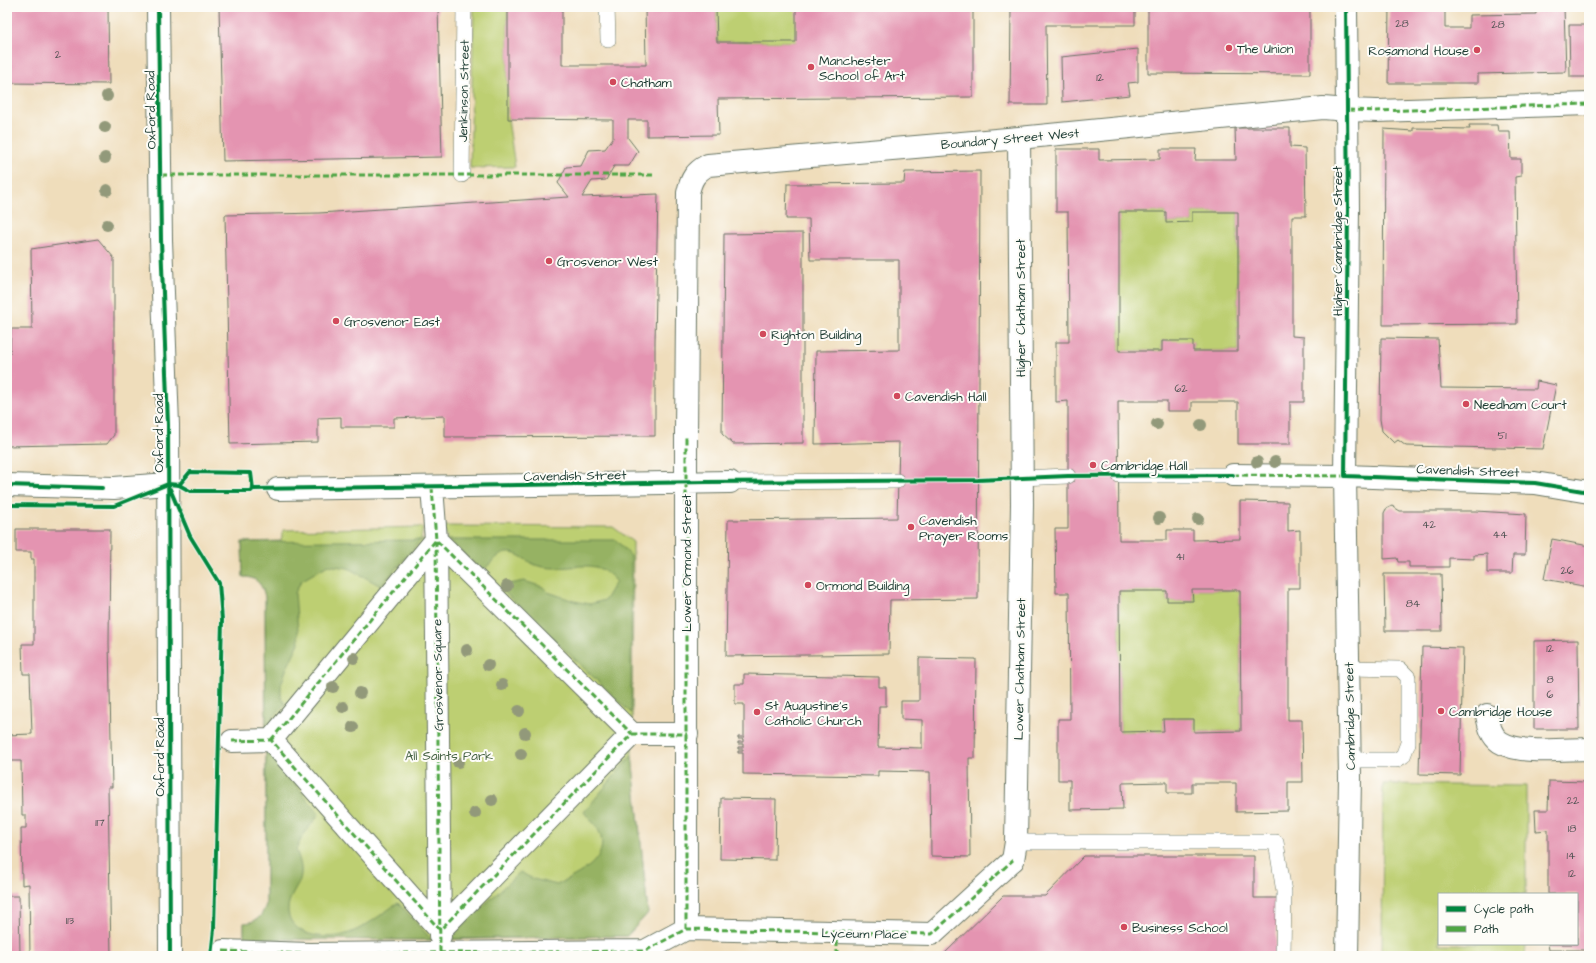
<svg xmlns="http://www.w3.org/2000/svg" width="1596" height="963" viewBox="0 0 1596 963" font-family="'Architects Daughter',sans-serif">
<rect width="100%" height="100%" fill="#fdfcf7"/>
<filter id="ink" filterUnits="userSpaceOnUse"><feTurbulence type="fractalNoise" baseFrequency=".025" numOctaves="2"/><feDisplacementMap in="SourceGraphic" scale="8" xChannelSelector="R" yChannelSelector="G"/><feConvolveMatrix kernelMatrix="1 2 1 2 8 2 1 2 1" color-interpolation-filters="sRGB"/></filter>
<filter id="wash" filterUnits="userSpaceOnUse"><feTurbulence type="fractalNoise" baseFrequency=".012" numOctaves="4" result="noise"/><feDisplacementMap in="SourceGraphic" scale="16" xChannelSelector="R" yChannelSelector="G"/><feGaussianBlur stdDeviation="0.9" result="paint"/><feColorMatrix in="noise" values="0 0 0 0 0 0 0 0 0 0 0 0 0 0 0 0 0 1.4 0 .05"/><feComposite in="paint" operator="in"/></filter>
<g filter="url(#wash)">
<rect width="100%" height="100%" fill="#efddbb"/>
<path fill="#bdcf72" stroke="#6e8653" d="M474 7H508V119L515 167 470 168Z
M716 7H922L796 42H717Z
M1119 212H1166V223L1192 222V212H1238V351H1193V342L1162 341V351H1119Z
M444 526 613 527 633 542 632 755 648 913 627 936 440 940 244 939V923C258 922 261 917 266 905L265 597C263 586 257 576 243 577L242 542 281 541 283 530 423 527 421 540H447Z
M1192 590H1240L1241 731 1194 732V719H1164V731L1120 732 1119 591H1167V601H1193Z
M1383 784 1526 786V894H1439V944H1526L1525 956H1382Z"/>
<path fill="#96b264" stroke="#5a784c" d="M421 540 381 586 348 568 328 565 301 581 295 593 299 643 286 670 281 685V697L285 704 266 725 265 597C263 586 257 576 243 577L242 542Z
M448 540H616L631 556V713L502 590 510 584 524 581 543 587 548 592 574 601 590 604 605 600 616 581C593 553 570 574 539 566 528 564 519 551 506 553 497 554 489 566 482 571Z
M266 748 319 814 302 837 296 850C299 858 302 866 301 874 300 888 287 896 288 911 290 935 323 940 343 935 363 930 381 914 398 903L432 940 244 939V923C258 922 261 917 266 905Z
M632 755 648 913 627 936 447 939 520 872 533 879 557 885C577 874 612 861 599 831 596 824 588 818 584 812Z"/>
<g id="blocks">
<path fill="#e494b1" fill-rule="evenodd" d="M7 7H108L109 84 7 83Z
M219 7H438L442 157 223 161Z
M508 7H562V65H646L645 7H716L717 42H796V7H973V97L718 99 719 135 647 136V120H628V138L638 151 629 166H614L606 180 592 181 582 197 658 194 655 341V436L445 437V416L394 418V427H341V417L318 418V442L230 444 225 215 319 213 569 197 558 183 566 167 581 166 589 150 605 149 613 138V120L508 119Z
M1011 7H1135V25H1046L1047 105H1010Z
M1148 7H1310V74L1148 73Z
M1389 7H1445V28H1469V15L1536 14V7H1564L1566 72 1478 74V83H1388Z
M1569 25H1589V77H1570Z
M1138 49V82L1128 83 1130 95 1062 102 1061 57Z
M1469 125H1497L1498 131H1510L1511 159H1521V176L1515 177 1517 324 1383 325 1384 129 1413 131V128L1470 129Z
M1235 128H1290V147L1305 148 1306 216H1292V336L1304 337V402H1290V444H1238V402H1192V411H1167V401H1118L1119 540H1167V530H1193V540L1240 539V501L1288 502V531L1300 530V588H1288V720H1302L1303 782H1288V811L1236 812V783H1192V793H1167V782L1122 783 1123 809 1070 810V780H1058V719H1070L1069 593H1056L1055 529H1068V401L1056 402V342H1069L1068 212H1056V149H1099V160L1160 159V149H1196L1195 160H1236ZM1119 212H1166V223L1192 222V212H1238V351H1193V341H1162V351H1119ZM1192 590H1240L1241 731 1194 732V719H1163L1164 731 1120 732 1119 591H1167V601H1193Z
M980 171 978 599 890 600 889 654 726 656 728 520 897 518 899 442 815 444 816 351 899 350V260H810L809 219H786L787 184 904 183 905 172Z
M803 233V443L733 444 722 434 724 234Z
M98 239 114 258V435L107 444 7 446V352L10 353 11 329H32L31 249Z
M1381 338 1438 339 1441 388 1536 389 1537 381 1556 385 1543 449 1406 446 1398 440 1394 443 1382 431 1380 419Z
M1392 506 1400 511H1476L1526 514 1525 555H1513L1512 573H1487V554L1474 555V559L1449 558V567H1409V562H1398L1397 558 1384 559V513L1386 509Z
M16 529H110L109 643 112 787H108L111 956H30L29 884 22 885 21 828H26V815H22L21 761H7V735L32 734 30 674H23L22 644H34V559H31V552H16Z
M1552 539 1589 546V587L1544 579Z
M1384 574H1441L1442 631H1385Z
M1578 640 1579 729H1534V641Z
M1422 647 1463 648 1460 775 1419 774Z
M919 658 976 659 975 758H969L970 857 931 856 930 772 878 771V776L743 774V753H738V751H743V749H738V747H743V744H738V742H743V739H738V737H744V704H735V684H744V674L879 677V687H886V706H879L878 747 922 748V720L901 719V701H919Z
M1549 781 1589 782V950H1549L1548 944H1577V894H1548V830L1536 831 1535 810H1548Z
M721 798 776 799 775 860 720 859Z
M1084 856H1254V898H1278L1276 956H942L1003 896H1045Z
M7 896H19L20 956H7Z"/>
</g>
</g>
<g filter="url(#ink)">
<use href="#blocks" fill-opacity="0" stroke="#687563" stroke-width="1"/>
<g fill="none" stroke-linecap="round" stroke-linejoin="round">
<defs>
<path id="service" d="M607 7 608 40
M462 175 464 7
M1119 475H1233
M1020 478 1068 476
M730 482 897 481
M1348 668 1400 669 1408 677V743L1403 756 1396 760H1350
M1016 842H1276L1284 892 1283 956"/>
<path id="pedestrian" d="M1348 110 1377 111 1589 104
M1233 475 1345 476
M432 487 436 540 440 936
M278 489 730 482
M271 740 436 540 632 734
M232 741 271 740 440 930 632 734H687
M686 929 932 934 1013 860
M223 951 309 954 645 951 686 929V435"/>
<path id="minor" d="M686 435 688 193C691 179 695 172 708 165L1019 138 1323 108 1348 110
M1487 715C1489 725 1491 736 1500 742 1520 755 1565 749 1589 749
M1013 860 1016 842 1022 504 1019 138"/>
<path id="tertiary" d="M1345 476 1348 209 1346 7"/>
<path id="secondary" d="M158 7 161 240 168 425 170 956"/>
<path id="primary" d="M7 485 114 488 168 484
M1347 956 1350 778 1345 476 1535 483 1589 492"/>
</defs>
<use href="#service" stroke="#687563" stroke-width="16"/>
<use href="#pedestrian" stroke="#687563" stroke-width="24"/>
<use href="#minor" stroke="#687563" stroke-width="24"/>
<use href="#tertiary" stroke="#687563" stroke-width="24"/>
<use href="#secondary" stroke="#687563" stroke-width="24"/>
<use href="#primary" stroke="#687563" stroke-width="24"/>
<use href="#service" stroke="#fff" stroke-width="15"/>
<use href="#pedestrian" stroke="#fff" stroke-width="22"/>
<use href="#minor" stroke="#fff" stroke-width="22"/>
<use href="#tertiary" stroke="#fff" stroke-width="22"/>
<use href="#secondary" stroke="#fff" stroke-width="22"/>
<use href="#primary" stroke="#fff" stroke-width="22"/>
<path stroke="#4fa644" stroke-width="3" stroke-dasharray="6 3" stroke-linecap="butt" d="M1348 110 1377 111 1589 104
M161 175H654
M1233 475 1345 476
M432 487 436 540 440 952
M271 740 436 540 632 734
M232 741 271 740 440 930 632 734H687
M686 929 932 934 1013 860
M223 951 309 954 645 951 686 929V435
M837 956V933"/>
<defs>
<path id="cycleway" d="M158 7 161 240 168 425 170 956
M1346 7 1348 209 1345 476 1535 483 1589 492
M7 485 102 488
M179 485 190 472 251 473 253 489
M170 489 190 536 219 583 222 620 214 929 211 956
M7 505 114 506 168 484 179 485 190 491H251L253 489 707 482 978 480 1068 476 1233 475"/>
</defs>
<use href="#cycleway" stroke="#fdfcf7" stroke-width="6"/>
<use href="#cycleway" stroke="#00873e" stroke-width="4"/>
</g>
<g fill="#92997a">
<circle cx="107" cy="96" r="6"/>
<circle cx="105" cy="127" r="6"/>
<circle cx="105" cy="158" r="6"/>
<circle cx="107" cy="190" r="6"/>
<circle cx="107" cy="225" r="6"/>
<circle cx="1157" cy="424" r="6"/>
<circle cx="1201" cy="425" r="6"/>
<circle cx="1257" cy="462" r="6"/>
<circle cx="1275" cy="462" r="6"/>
<circle cx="1159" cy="518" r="6"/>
<circle cx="1198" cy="519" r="6"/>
<circle cx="507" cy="586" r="6"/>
<circle cx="467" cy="650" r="6"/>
<circle cx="354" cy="658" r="6"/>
<circle cx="488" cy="665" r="6"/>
<circle cx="502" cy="685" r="6"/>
<circle cx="333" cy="687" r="6"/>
<circle cx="360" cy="693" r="6"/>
<circle cx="343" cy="707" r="6"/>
<circle cx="519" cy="711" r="6"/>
<circle cx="353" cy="727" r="6"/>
<circle cx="525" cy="733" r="6"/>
<circle cx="521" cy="754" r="6"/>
<circle cx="458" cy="762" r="6"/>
<circle cx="492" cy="800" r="6"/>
<circle cx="475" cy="813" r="6"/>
</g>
</g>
<g fill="#d1495b" stroke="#fdfcf7" stroke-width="1.5">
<circle cx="1229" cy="48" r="4"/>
<circle cx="1477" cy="50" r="4"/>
<circle cx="811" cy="67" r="4"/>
<circle cx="613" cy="82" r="4"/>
<circle cx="549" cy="261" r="4"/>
<circle cx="336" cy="321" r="4"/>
<circle cx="763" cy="334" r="4"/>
<circle cx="897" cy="396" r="4"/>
<circle cx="1466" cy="404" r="4"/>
<circle cx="1093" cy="465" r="4"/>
<circle cx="911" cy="527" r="4"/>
<circle cx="808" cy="585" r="4"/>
<circle cx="1441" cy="711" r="4"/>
<circle cx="757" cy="712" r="4"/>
<circle cx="1124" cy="927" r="4"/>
</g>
<g text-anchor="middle" stroke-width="4" stroke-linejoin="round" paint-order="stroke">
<g font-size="11" fill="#505353">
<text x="1402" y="27">28</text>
<text x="1498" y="28">28</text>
<text x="58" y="58">2</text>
<text x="1100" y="81">12</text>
<text x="1181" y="392">62</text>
<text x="1502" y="439">51</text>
<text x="1429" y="528">42</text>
<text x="1500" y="538">44</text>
<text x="1180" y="560">41</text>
<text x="1567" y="574">26</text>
<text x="1413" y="607">84</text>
<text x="1550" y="652">12</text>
<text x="1550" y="683">8</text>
<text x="1550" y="698">6</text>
<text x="1573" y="804">22</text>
<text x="100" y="826">117</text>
<text x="1572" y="832">18</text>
<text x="1571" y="859">14</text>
<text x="1572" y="877">12</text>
<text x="70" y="924">113</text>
</g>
<g font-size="13" fill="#1f3d34" stroke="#fdfcf7" text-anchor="start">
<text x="1237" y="53">The Union</text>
<text x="1469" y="55" text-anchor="end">Rosamond House</text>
<text x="819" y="65">Manchester<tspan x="819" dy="15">School of Art</tspan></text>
<text x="621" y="87">Chatham</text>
<text x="557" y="266">Grosvenor West</text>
<text x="344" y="326">Grosvenor East</text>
<text x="771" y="339">Righton Building</text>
<text x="905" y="401">Cavendish Hall</text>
<text x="1474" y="409">Needham Court</text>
<text x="1101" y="470">Cambridge Hall</text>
<text x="919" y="525">Cavendish<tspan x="919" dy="15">Prayer Rooms</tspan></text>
<text x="816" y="590">Ormond Building</text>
<text x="765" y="710">St Augustine's<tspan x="765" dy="15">Catholic Church</tspan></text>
<text x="1449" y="716">Cambridge House</text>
<text x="1132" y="932">Business School</text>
</g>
<g font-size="13" fill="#1f3d34" stroke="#fdfcf7">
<text transform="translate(463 91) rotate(-89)" y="5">Jenkinson Street</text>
<text transform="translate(150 110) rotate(-91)" y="5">Oxford Road</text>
<text transform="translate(1010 138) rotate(-5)" y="5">Boundary Street West</text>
<text transform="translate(1337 241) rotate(-90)" y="5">Higher Cambridge Street</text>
<text transform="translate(1020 308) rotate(-90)" y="5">Higher Chatham Street</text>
<text transform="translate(158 433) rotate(-90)" y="5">Oxford Road</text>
<text transform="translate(1468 470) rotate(2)" y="5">Cavendish Street</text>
<text transform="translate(575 475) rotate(-1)" y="5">Cavendish Street</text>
<text transform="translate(686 563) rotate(-90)" y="5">Lower Ormond Street</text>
<text transform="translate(1019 669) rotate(-89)" y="5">Lower Chatham Street</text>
<text transform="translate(437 675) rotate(-91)" y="5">Grosvenor Square</text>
<text transform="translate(1349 716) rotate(-91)" y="5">Cambridge Street</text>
<text transform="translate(159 757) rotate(-90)" y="5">Oxford Road</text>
<text transform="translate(864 933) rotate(1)" y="5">Lyceum Place</text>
</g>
<g font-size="13" fill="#466244" stroke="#fdfcf7">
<text x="449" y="760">All Saints Park</text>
</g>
</g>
<rect width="1596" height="963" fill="none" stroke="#fdfcf7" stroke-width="24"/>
<rect x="1438" y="893" width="140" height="52" fill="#fdfcf7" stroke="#a4b0a9"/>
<rect x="1446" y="906" width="20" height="6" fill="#00873e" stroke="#a4b0a9"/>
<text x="1474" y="913" font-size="12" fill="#1f3d34">Cycle path</text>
<rect x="1446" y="926" width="20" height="6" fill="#4fa644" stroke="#a4b0a9"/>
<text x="1474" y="933" font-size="12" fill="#1f3d34">Path</text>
</svg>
